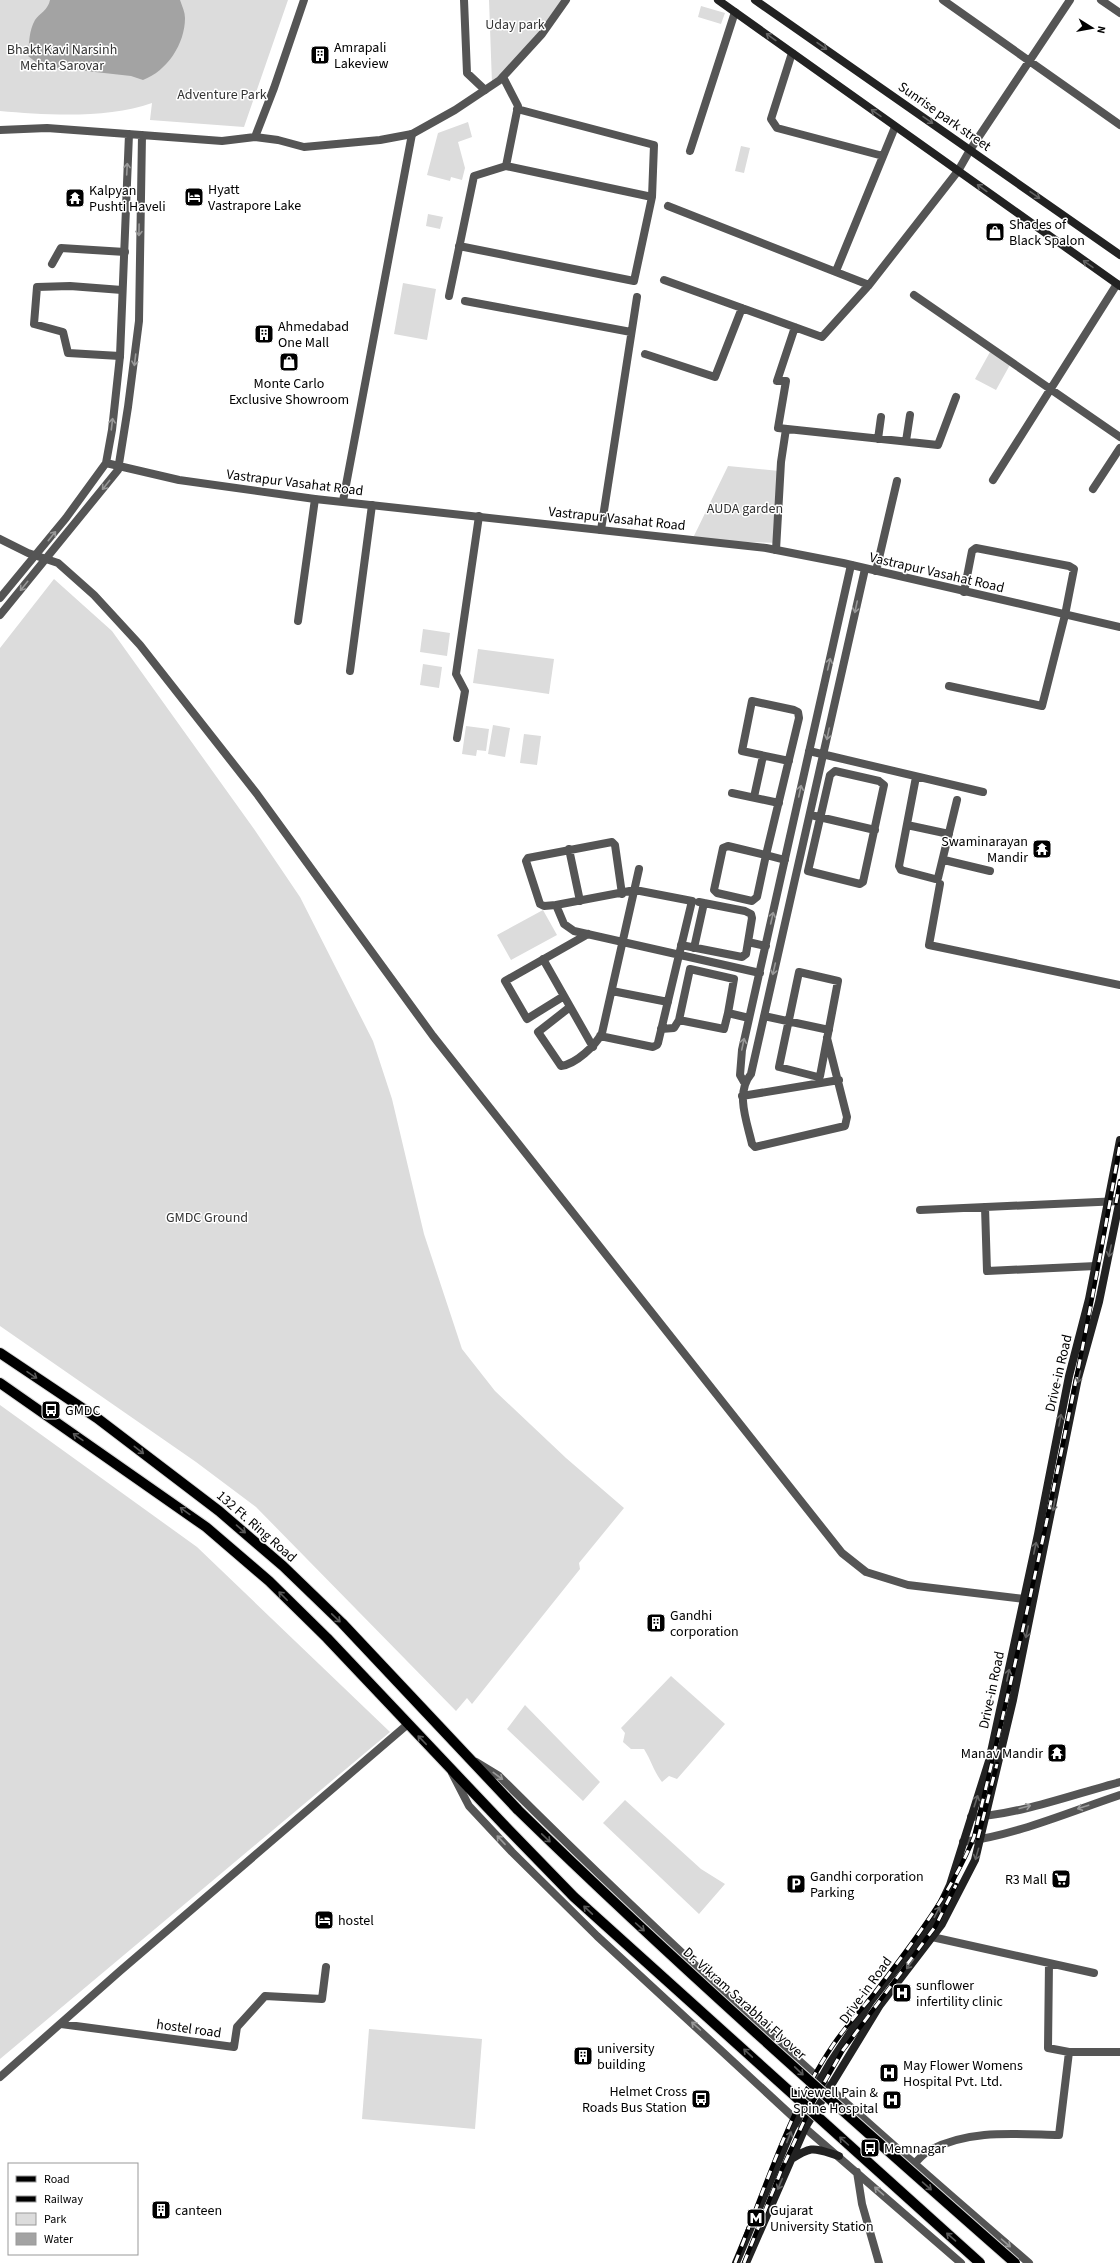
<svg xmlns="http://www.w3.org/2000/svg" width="1120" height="2263" viewBox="0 0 1120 2263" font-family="'Source Sans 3',sans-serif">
<rect width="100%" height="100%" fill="#fff"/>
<path fill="#dcdcdc" d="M0 0H288L244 127 150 120 152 103C108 119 46 115 0 111Z
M489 0H563L541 32 492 84Z
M701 6 725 13 721 24 698 17Z
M468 122 472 137 458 142 465 168 462 180 451 177 450 181 427 175 438 133Z
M741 146 750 148 744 173 735 171Z
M428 214 443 217 440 229 426 226Z
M403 283 436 289 427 340 394 334Z
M990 352 1011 363 996 390 975 379Z
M728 466 779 471 780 543 692 540Z
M54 579 112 631 254 829 300 897 373 1041 392 1099 424 1234 462 1349 495 1391 566 1458 624 1508 579 1563 580 1569 472 1704 467 1698 456 1711 256 1507 196 1462 0 1326V648Z
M423 629 450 633 447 656 420 652Z
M478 649 554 659 549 694 473 683Z
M423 664 442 667 439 688 420 685Z
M493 725 510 728 505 757 488 754Z
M466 726 489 729 486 751 477 750 476 756 462 754Z
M524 734 541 736 537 765 520 763Z
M543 910 557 935 511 960 497 935Z
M0 1405 197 1547 390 1732 0 2059Z
M671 1676 725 1724 677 1779 669 1776 662 1782C654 1772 651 1760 644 1749H631L623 1742 625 1733 621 1728Z
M525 1705 600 1782 583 1801 507 1729Z
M625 1800 701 1869 725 1884 699 1914 603 1823Z
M369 2029 482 2039 475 2129 362 2119Z"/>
<path fill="#a3a3a3" d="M50 0H180C182 6 185 12 185 18 185 44 167 71 143 80L131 76 41 66 28 56C29 44 29 30 35 20 40 13 48 10 50 0Z"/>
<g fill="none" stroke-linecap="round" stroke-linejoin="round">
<defs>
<path id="primary" d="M0 1353 97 1418 219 1511 283 1566 342 1623 518 1810
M0 1383 206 1527 269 1581 327 1638 505 1826"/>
</defs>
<use href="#primary" stroke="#dbdbdb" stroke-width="12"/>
<path stroke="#555" stroke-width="8" d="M464 0 467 73 485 90
M943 0 1120 125
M1101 0 1120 13
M792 53 771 119 777 128 883 156
M690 151 735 12
M506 166 652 197 654 145 517 109
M668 206 869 285
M459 246 634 281 652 197
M52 264 61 248 125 252
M836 271 895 127
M664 280 822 337 869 285 958 171 970 150 1070 0
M914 295 1120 437
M449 296 474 176 506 166 518 106 503 77
M465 301 631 332
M795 327 777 381H786L778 428 938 445 956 397
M645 354 715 377 742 308
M120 356 68 353 63 332 34 324 37 287 70 286 122 290
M878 439 881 417
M906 441 910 415
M993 480 1117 284
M1093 489 1120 448
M343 501 412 134
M601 530 637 297
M0 539 28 553 58 563 94 595 140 645 257 794 433 1036 842 1553 866 1572 908 1585 1024 1599 1029 1598
M776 550 781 462 786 429
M876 571 897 481
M298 621 315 499
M350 671 372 505
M949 686 1042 706 1065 615 1074 569 1069 566 976 548 972 551 964 592
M457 738 465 691 456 674 479 516
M809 751 983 792
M835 771 879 781 884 785 863 882 860 884 808 871 830 775Z
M916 777 899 866 901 870 935 879 938 878 957 800
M732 793 779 803
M754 797 763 756
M815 816 875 830
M907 825 949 834
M569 849 580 901
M785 860 766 855 757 897 752 901 717 893 714 890 723 848 728 846 766 855 799 718 798 712 794 710 752 701 742 751 789 761
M944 860 990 871
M940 884 929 945 1120 985
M704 903 745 911 751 914 752 918 748 942
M556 905 544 906 540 904 526 861 528 858 612 842 615 845 622 894
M681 945 742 957 746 954 748 942 766 946
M694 948 704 903 699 902
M543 959 593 1047
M799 972 838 981 820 1076 818 1077 779 1067Z
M612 991 668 1002
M564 996 527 1019 505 981 588 934
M570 1007 538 1032 561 1066C576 1064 595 1046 602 1033L639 869
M728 1013 734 979 690 969 679 1020 724 1029 728 1013 749 1018
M764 1016 829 1030
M661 1029 674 1028 679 1020
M600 1036 653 1047 657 1045 658 1043 679 955 692 901 635 890 556 905 564 924 574 931 760 973
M827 1038 847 1117 845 1126 755 1147 752 1144C747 1122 735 1093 751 1074L865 569
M744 1082 740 1075 742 1050 851 565
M742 1096 839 1080
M985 1207 987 1271 1096 1266
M920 1210 1120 1201
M932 1937 1094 1973
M61 2024 234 2047 237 2027 265 1996 322 1999 326 1967
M1069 2052H1120
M0 2077 120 1971 408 1724
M914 2164C919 2159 924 2153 930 2150 970 2129 1015 2134 1059 2135L1069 2052 1048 2048 1049 1963"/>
<path stroke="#555" stroke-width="8" d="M0 130 47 128 222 141 255 137 278 140 304 147 380 140 412 134 455 110 500 80 542 34 566 0
M255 137 274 88 304 0
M106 463 179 480 315 499 766 548 843 563 1120 627
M0 598 66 518 106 463 112 430 120 356 129 134
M0 615 118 470 128 407 139 321 142 135
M476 1762 499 1776C669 1946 847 2107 1029 2263
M452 1773 469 1806 512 1852 597 1936 805 2128 961 2263
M971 1817C1018 1815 1074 1794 1120 1782
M963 1842C1016 1835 1069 1812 1120 1795
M857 2172 862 2204 879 2263"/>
<path stroke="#222" stroke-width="8" d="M718 0 1120 286
M755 0 1120 255
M790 2160C813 2145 813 2148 839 2156
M736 2263 792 2129 830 2063 871 2001 933 1921 950 1885 989 1761 1038 1534 1069 1376 1089 1299 1120 1140
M746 2263 805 2128 880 2005 942 1924 975 1860 1013 1700 1078 1378 1099 1302 1120 1199"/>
<use href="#primary" stroke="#000" stroke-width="10"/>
<defs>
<path id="rail" d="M1116 1203 1120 1181
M978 1838 997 1764
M735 2263C764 2191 790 2108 833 2045 845 2027 860 2011 873 1995 910 1946 951 1894 974 1837 1030 1607 1080 1377 1120 1144
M744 2263 781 2171 813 2102 843 2050 935 1927 956 1885"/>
</defs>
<use href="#rail" stroke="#000" stroke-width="4.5"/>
<use href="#rail" stroke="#fff" stroke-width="3" stroke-dasharray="9" stroke-linecap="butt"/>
<defs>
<path id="primary-bridge" d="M518 1810C679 1967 847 2115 1015 2263
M505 1826 574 1897 980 2263"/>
</defs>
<use href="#primary-bridge" stroke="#dbdbdb" stroke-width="12" stroke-linecap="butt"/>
<use href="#primary-bridge" stroke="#000" stroke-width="10"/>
</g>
<defs><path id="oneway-shaft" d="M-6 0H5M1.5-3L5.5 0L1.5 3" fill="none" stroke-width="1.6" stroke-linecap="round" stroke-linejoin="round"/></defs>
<g stroke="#646464">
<use href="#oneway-shaft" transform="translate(771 37) rotate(-144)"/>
<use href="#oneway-shaft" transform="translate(822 46) rotate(35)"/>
<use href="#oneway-shaft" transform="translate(876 113) rotate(-145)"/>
<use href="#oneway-shaft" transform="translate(928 120) rotate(35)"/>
<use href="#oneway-shaft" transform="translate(982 188) rotate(-144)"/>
<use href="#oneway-shaft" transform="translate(1035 195) rotate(35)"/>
<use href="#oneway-shaft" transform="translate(1088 264) rotate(-145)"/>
<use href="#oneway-shaft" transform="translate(1110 1251) rotate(102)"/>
<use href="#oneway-shaft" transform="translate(1079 1377) rotate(103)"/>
<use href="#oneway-shaft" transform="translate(1060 1420) rotate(-79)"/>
<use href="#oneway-shaft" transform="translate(1054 1505) rotate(101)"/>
<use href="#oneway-shaft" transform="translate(1035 1548) rotate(-78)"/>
<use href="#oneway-shaft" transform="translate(1027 1632) rotate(102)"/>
<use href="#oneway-shaft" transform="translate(1008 1675) rotate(-78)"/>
<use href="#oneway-shaft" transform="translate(976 1801) rotate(-72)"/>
<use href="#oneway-shaft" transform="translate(977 1854) rotate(106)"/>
<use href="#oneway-shaft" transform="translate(937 1912) rotate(-63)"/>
<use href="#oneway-shaft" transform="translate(910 1964) rotate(127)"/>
<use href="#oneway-shaft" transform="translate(789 2137) rotate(-68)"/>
<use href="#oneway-shaft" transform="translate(780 2184) rotate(113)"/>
</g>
<g stroke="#999">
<use href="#oneway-shaft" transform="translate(127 169) rotate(-87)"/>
<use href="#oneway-shaft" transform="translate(139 230) rotate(91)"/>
<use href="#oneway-shaft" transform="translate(135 360) rotate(97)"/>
<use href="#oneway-shaft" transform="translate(112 424) rotate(-83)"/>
<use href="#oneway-shaft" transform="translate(106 485) rotate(129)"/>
<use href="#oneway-shaft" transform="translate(52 536) rotate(-51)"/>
<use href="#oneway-shaft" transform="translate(24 586) rotate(129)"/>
<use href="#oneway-shaft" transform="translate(856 607) rotate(102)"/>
<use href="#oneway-shaft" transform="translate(829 664) rotate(-77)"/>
<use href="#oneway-shaft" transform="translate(828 734) rotate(102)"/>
<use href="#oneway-shaft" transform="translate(800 791) rotate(-78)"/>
<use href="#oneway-shaft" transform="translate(772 918) rotate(-77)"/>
<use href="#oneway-shaft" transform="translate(774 969) rotate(103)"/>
<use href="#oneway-shaft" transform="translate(743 1044) rotate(-78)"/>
<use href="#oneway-shaft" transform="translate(498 1776) rotate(37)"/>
<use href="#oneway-shaft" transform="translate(1025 1807) rotate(-15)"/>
<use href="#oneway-shaft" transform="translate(1083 1807) rotate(162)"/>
<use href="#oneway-shaft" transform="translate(501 1840) rotate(-133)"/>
<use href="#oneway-shaft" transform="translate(696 2026) rotate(-138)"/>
<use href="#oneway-shaft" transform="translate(879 2191) rotate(-139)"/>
<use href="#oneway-shaft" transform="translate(1006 2243) rotate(41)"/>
</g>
<g stroke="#595959">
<use href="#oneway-shaft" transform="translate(32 1375) rotate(34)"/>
<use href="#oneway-shaft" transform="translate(78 1437) rotate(-145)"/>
<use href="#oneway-shaft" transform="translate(139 1450) rotate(38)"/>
<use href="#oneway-shaft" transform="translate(185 1511) rotate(-144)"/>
<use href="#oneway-shaft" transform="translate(241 1529) rotate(41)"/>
<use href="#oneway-shaft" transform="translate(283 1596) rotate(-135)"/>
<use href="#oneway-shaft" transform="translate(336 1618) rotate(44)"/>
<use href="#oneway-shaft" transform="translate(422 1740) rotate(-134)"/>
<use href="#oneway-shaft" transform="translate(546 1838) rotate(44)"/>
<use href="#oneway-shaft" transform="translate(588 1910) rotate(-137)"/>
<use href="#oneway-shaft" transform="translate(640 1927) rotate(42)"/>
<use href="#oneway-shaft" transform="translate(748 2053) rotate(-137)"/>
<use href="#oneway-shaft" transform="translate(799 2071) rotate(44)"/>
<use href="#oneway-shaft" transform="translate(844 2141) rotate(-138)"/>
<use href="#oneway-shaft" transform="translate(927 2186) rotate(41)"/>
<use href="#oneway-shaft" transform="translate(951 2237) rotate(-139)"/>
</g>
<defs>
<symbol id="building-square" viewBox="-11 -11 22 22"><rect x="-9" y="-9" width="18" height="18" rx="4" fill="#000" stroke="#fff"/><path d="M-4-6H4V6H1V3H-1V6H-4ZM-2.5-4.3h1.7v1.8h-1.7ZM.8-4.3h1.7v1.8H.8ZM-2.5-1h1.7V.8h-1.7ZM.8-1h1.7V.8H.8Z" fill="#fff"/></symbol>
<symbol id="hotel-square" viewBox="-11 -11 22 22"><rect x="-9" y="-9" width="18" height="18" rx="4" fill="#000" stroke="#fff"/><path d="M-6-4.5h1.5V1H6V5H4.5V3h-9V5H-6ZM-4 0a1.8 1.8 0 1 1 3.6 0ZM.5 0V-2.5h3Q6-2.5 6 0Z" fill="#fff"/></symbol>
<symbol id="temple-square" viewBox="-11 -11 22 22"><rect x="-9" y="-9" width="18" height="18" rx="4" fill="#000" stroke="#fff"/><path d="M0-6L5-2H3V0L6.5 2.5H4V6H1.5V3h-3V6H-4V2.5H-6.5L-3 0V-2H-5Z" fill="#fff"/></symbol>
<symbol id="shop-square" viewBox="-11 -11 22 22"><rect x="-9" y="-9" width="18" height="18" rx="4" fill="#000" stroke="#fff"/><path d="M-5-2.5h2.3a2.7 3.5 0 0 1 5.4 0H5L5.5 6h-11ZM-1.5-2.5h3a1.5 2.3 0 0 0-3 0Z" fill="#fff"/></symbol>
<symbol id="bus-square" viewBox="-11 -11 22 22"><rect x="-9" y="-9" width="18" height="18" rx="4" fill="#000" stroke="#fff"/><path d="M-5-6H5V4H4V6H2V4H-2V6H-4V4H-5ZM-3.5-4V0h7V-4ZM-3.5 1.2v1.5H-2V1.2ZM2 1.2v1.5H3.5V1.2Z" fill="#fff"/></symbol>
<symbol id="supermarket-square" viewBox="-11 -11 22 22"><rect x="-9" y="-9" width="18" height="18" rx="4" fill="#000" stroke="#fff"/><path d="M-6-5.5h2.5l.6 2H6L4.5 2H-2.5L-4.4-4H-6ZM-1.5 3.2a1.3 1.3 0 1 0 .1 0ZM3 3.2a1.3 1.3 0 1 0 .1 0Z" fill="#fff"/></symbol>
<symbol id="parking-square" viewBox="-11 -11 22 22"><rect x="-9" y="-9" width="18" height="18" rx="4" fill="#000" stroke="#fff"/><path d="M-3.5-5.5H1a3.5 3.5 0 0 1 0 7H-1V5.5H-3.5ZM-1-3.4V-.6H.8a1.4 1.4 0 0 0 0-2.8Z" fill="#fff"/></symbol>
<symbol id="hospital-square" viewBox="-11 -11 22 22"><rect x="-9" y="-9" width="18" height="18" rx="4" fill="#000" stroke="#fff"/><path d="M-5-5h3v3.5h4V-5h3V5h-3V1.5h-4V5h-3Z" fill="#fff"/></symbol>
<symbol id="metro-square" viewBox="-11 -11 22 22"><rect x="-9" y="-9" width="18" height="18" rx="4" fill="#000" stroke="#fff"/><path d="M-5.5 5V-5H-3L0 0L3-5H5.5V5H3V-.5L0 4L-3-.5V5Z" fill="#fff"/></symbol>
</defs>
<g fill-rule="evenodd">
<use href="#building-square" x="309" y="44" width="22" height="22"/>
<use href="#hotel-square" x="183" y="186" width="22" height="22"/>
<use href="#temple-square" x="64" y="187" width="22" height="22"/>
<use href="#shop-square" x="984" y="221" width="22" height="22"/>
<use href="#building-square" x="253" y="323" width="22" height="22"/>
<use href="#shop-square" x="278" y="351" width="22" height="22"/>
<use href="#temple-square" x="1031" y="838" width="22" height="22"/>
<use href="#bus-square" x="40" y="1399" width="22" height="22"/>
<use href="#building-square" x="645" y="1612" width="22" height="22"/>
<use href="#temple-square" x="1046" y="1742" width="22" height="22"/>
<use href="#supermarket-square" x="1050" y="1868" width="22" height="22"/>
<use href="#parking-square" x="785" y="1873" width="22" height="22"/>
<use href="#hotel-square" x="313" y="1909" width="22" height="22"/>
<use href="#hospital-square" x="891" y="1982" width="22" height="22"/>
<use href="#building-square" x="572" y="2045" width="22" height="22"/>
<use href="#hospital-square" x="878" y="2062" width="22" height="22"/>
<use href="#bus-square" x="690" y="2088" width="22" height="22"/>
<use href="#hospital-square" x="881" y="2089" width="22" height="22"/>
<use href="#bus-square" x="859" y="2137" width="22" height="22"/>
<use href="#building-square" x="150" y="2199" width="22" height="22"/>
<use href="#metro-square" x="745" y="2207" width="22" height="22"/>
</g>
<g text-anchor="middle" stroke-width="3" stroke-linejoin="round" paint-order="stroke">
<g font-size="14" fill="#333" stroke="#fff">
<text x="515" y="29">Uday park</text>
<text x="62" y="54">Bhakt Kavi Narsinh<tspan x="62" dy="16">Mehta Sarovar</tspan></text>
<text x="222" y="99">Adventure Park</text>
<text x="745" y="513">AUDA garden</text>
<text x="207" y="1222">GMDC Ground</text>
</g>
<g font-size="14" fill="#000" stroke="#fff" text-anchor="start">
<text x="334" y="52">Amrapali<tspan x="334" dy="16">Lakeview</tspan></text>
<text x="208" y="194">Hyatt<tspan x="208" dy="16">Vastrapore Lake</tspan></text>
<text x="89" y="195">Kalpyan<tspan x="89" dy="16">Pushti Haveli</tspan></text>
<text x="1009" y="229">Shades of<tspan x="1009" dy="16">Black Spalon</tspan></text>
<text x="278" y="331">Ahmedabad<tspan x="278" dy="16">One Mall</tspan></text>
<text x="289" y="388" text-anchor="middle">Monte Carlo<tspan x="289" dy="16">Exclusive Showroom</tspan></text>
<text x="1028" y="846" text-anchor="end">Swaminarayan<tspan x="1028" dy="16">Mandir</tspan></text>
<text x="65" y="1415">GMDC</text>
<text x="670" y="1620">Gandhi<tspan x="670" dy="16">corporation</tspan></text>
<text x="1043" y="1758" text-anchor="end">Manav Mandir</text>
<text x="810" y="1881">Gandhi corporation<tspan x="810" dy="16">Parking</tspan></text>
<text x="1047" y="1884" text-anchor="end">R3 Mall</text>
<text x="338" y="1925">hostel</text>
<text x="916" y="1990">sunflower<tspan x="916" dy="16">infertility clinic</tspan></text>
<text x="597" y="2053">university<tspan x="597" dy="16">building</tspan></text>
<text x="903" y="2070">May Flower Womens<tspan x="903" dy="16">Hospital Pvt. Ltd.</tspan></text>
<text x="687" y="2096" text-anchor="end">Helmet Cross<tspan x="687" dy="16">Roads Bus Station</tspan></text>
<text x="878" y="2097" text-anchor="end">Livewell Pain &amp;<tspan x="878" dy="16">Spine Hospital</tspan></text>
<text x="884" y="2153">Memnagar</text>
<text x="175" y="2215">canteen</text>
<text x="770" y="2215">Gujarat<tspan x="770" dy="16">University Station</tspan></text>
</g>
<g font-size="14" fill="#000" stroke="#fff">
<text transform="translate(945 116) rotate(35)" y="5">Sunrise park street</text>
<text transform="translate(295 482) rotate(7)" y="5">Vastrapur Vasahat Road</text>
<text transform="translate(617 518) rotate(6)" y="5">Vastrapur Vasahat Road</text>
<text transform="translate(937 572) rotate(13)" y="5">Vastrapur Vasahat Road</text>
<text transform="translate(1058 1373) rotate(-77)" y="5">Drive-in Road</text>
<text transform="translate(257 1526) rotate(41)" y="5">132 Ft. Ring Road</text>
<text transform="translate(991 1690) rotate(-78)" y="5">Drive-in Road</text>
<text transform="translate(865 1990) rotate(-54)" y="5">Drive-in Road</text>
<text transform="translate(745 2003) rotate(42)" y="5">Dr. Vikram Sarabhai Flyover</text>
<text transform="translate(189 2028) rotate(8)" y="5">hostel road</text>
</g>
</g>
<rect x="8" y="2163" width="130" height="92" fill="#ffffff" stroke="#999999"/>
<rect x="16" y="2176" width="20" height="6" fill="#000000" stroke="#999999"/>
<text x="44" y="2183" font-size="12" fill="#000000">Road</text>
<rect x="16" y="2196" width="20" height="6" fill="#000000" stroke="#999999"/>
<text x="44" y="2203" font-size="12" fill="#000000">Railway</text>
<rect x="16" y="2213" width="20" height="12" fill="#dcdcdc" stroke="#999999"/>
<text x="44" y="2223" font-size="12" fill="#000000">Park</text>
<rect x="16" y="2233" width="20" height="12" fill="#a3a3a3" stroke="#999999"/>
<text x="44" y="2243" font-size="12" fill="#000000">Water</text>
<g transform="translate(1092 28) rotate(101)" stroke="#ffffff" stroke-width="3" paint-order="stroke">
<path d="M0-3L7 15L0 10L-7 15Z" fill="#000000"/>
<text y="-6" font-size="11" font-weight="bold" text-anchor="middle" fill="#000000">N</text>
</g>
</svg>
